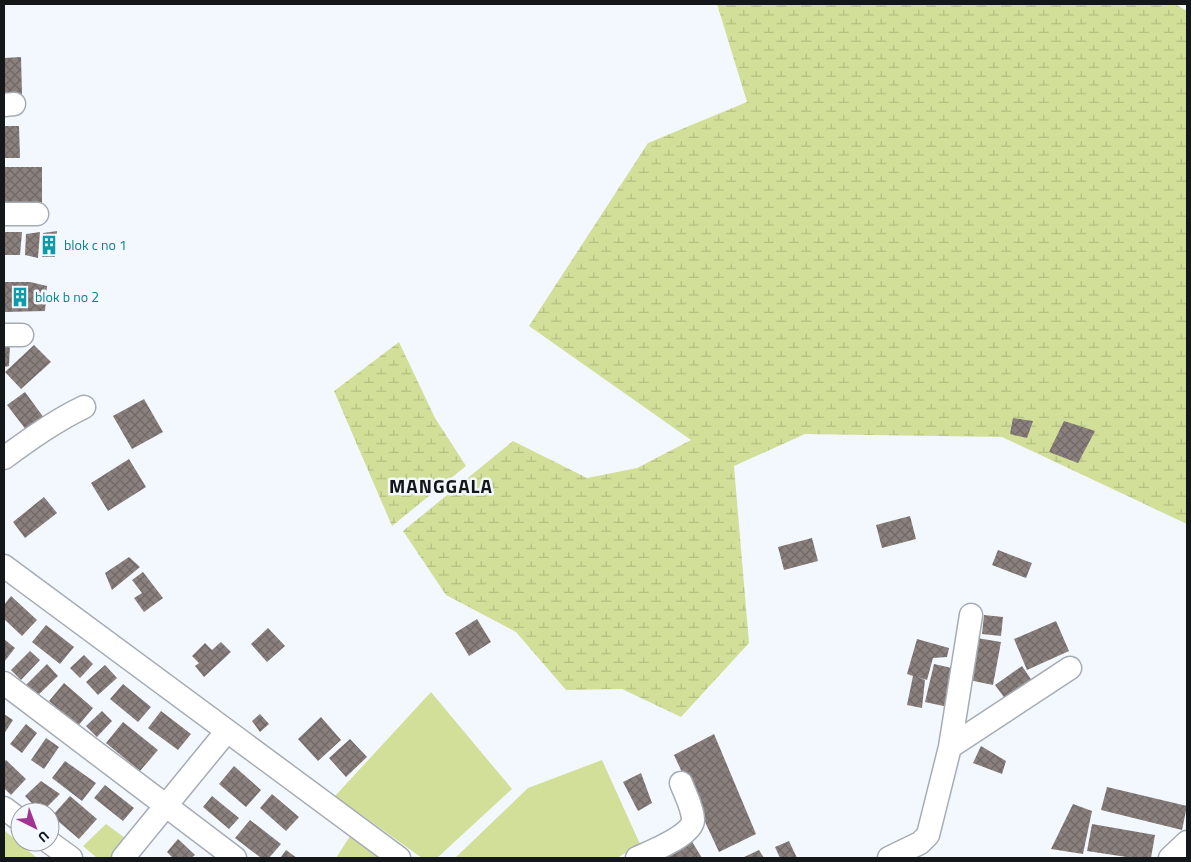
<svg xmlns="http://www.w3.org/2000/svg" width="1191" height="862" viewBox="0 0 1191 862" font-family="'Titillium Web',sans-serif">
<defs>
<pattern id="wetland-marsh" width="20" height="14" patternUnits="userSpaceOnUse" patternTransform="scale(1.25)"><rect width="20" height="14" fill="#d2df98"/><path d="M1 5h8M5 5V1M11 12h8M15 12V8" fill="none" stroke="#b3bf82"/></pattern>
<pattern id="building-cross-hatch" width="8" height="8" patternUnits="userSpaceOnUse" patternTransform="scale(1.25)"><rect width="8" height="8" fill="#8a807e"/><path d="M0 0l8 8M0 8l8-8" fill="none" stroke="#706866"/></pattern>
</defs>
<rect width="100%" height="100%" fill="#f3f8ff"/>
<path fill="#d2df98" d="M431 692 512 789 437 858H422L335 796Z
M602 760 640 844 617 858H455L528 788Z
M106 824 125 838 111 858H97L83 846Z
M4 830 37 858H4Z
M350 836 381 858H336Z"/>
<path fill="url(#wetland-marsh)" d="M717 4H1175L1187 11V524L1002 437 805 434 734 466 749 643 681 717 622 689 566 690 516 632 446 595 403 531 513 441 587 478 637 468 691 440 529 326 648 143 747 102Z
M399 342 435 418 466 466 392 526 334 391Z"/>
<path fill="url(#building-cross-hatch)" d="M21 57 22 94 4 95V58Z
M4 126H19L20 158H4Z
M4 167H42V203L4 202Z
M57 231 55 257H42L43 233Z
M5 232H22L20 255H4Z
M40 232 38 258 25 255 26 234Z
M4 282H30L47 286 45 311 4 312Z
M4 344H10L9 366 4 367Z
M34 345 51 362 21 389 5 372Z
M25 392 47 422 30 435 7 405Z
M144 399 163 432 132 449 113 416Z
M1013 418 1033 421 1027 438 1010 434Z
M1064 421 1095 431 1078 463 1049 452Z
M129 459 146 487 108 511 91 483Z
M44 497 57 513 25 538 13 522Z
M910 516 916 539 882 548 876 525Z
M812 538 818 561 784 570 778 547Z
M998 550 1032 563 1026 578 992 565Z
M129 557 140 567 112 590 105 573Z
M143 572 163 598 144 612 134 598 142 593 132 580Z
M11 596 37 620 22 636 4 619V605Z
M984 615 1003 617 1001 636 982 634Z
M477 619 491 642 469 656 455 633Z
M1056 621 1069 651 1027 670 1014 639Z
M46 625 74 647 60 664 32 642Z
M268 628 285 646 267 662 251 644Z
M977 638 1001 642 993 685 969 680Z
M4 639 15 648 4 662Z
M917 639 949 648 947 657 933 658 927 680 917 677 925 680 922 708 907 705 913 676 907 674Z
M221 642 231 652 204 677 195 666 199 663 192 656 205 643 212 650Z
M30 651 40 660 21 680 11 670Z
M84 655 93 664 80 678 70 668Z
M47 664 58 676 35 698 24 687Z
M934 664 956 669 948 707 925 702Z
M105 665 117 678 98 695 86 682Z
M1022 666 1035 685 1009 704 995 685Z
M64 683 93 708 78 726 49 701Z
M123 684 151 707 138 722 110 699Z
M102 711 112 721 97 737 86 726Z
M161 711 191 734 178 750 148 728Z
M4 714 13 720 4 734Z
M260 714 269 724 260 732 252 721Z
M321 717 341 740 318 761 298 739Z
M123 722 158 750 140 771 106 743Z
M26 724 37 733 22 753 10 744Z
M714 734 756 834 719 852 674 755Z
M46 738 59 747 44 769 31 760Z
M350 739 367 757 346 777 329 758Z
M981 746 1006 761 1002 774 973 763Z
M6 760 26 779 11 795 4 788V762Z
M65 761 96 783 82 801 52 778Z
M234 766 261 790 246 807 219 784Z
M641 773 652 803 638 811 623 782Z
M41 781 60 794 42 812H40L25 796Z
M105 785 134 808 123 821 94 798Z
M1107 787 1187 806 1182 830 1101 810Z
M272 794 299 817 286 831 260 808Z
M70 796 97 819 79 839 52 816Z
M212 796 239 818 229 829 203 807Z
M1073 804 1092 811 1083 854 1051 849Z
M250 820 281 844 269 858H261L235 838Z
M1092 824 1155 835 1151 858H1133L1087 851Z
M178 839 195 855 191 858H173L167 852Z
M691 840 702 858H669L666 855Z
M789 841 797 858H780L775 847Z
M286 850 297 858H280Z
M759 850 764 858H742Z"/>
<g fill="none" stroke-linecap="round" stroke-linejoin="round">
<defs>
<path id="minor" d="M4 105 14 104
M4 214H37
M4 335H22
M4 458C30 439 55 421 84 407
M4 566 399 858
M4 683 235 858
M950 747 1070 668
M4 808 20 820
M49 842 71 858
M123 858 227 731
M637 858C650 852 693 835 693 820 693 808 685 794 681 783
M889 858 920 843 928 835 950 747 971 615
M1170 858 1187 842"/>
</defs>
<use href="#minor" stroke="#a6acb4" stroke-width="25"/>
<use href="#minor" stroke="#fff" stroke-width="22"/>
</g>
<defs>
<symbol id="building-bare" viewBox="-9 -9 18 18"><path d="M-4-6H4V6H1V3H-1V6H-4ZM-2.5-4.3h1.7v1.8h-1.7ZM.8-4.3h1.7v1.8H.8ZM-2.5-1h1.7V.8h-1.7ZM.8-1h1.7V.8H.8Z" fill="#0f9aa8" stroke="#f3f8ff" stroke-width="2.5" paint-order="stroke"/></symbol>
</defs>
<g fill-rule="evenodd">
<use href="#building-bare" x="35" y="231" width="28" height="28"/>
<use href="#building-bare" x="6" y="283" width="28" height="28"/>
</g>
<g text-anchor="middle" stroke-width="5" stroke-linejoin="round" paint-order="stroke">
<g font-size="14" fill="#0d838f" stroke="#f3f8ff" text-anchor="start">
<text x="64" y="250">blok c no 1</text>
<text x="35" y="302">blok b no 2</text>
</g>
<g font-size="19" font-weight="bold" letter-spacing="1" fill="#141719" stroke="#f3f8ff">
<text x="441" y="493">MANGGALA</text>
</g>
</g>
<rect width="1191" height="862" fill="none" stroke="#141719" stroke-width="10"/>
<g transform="translate(35 827) rotate(138)"><circle r="24" fill="#f3f8ff" stroke="#9a9ea3"/>
<path d="M0-4L9 19L0 12L-9 19Z" fill="#a03495"/>
<text y="-8" font-size="14" font-weight="bold" text-anchor="middle" fill="#141719">U</text>
</g>
</svg>
